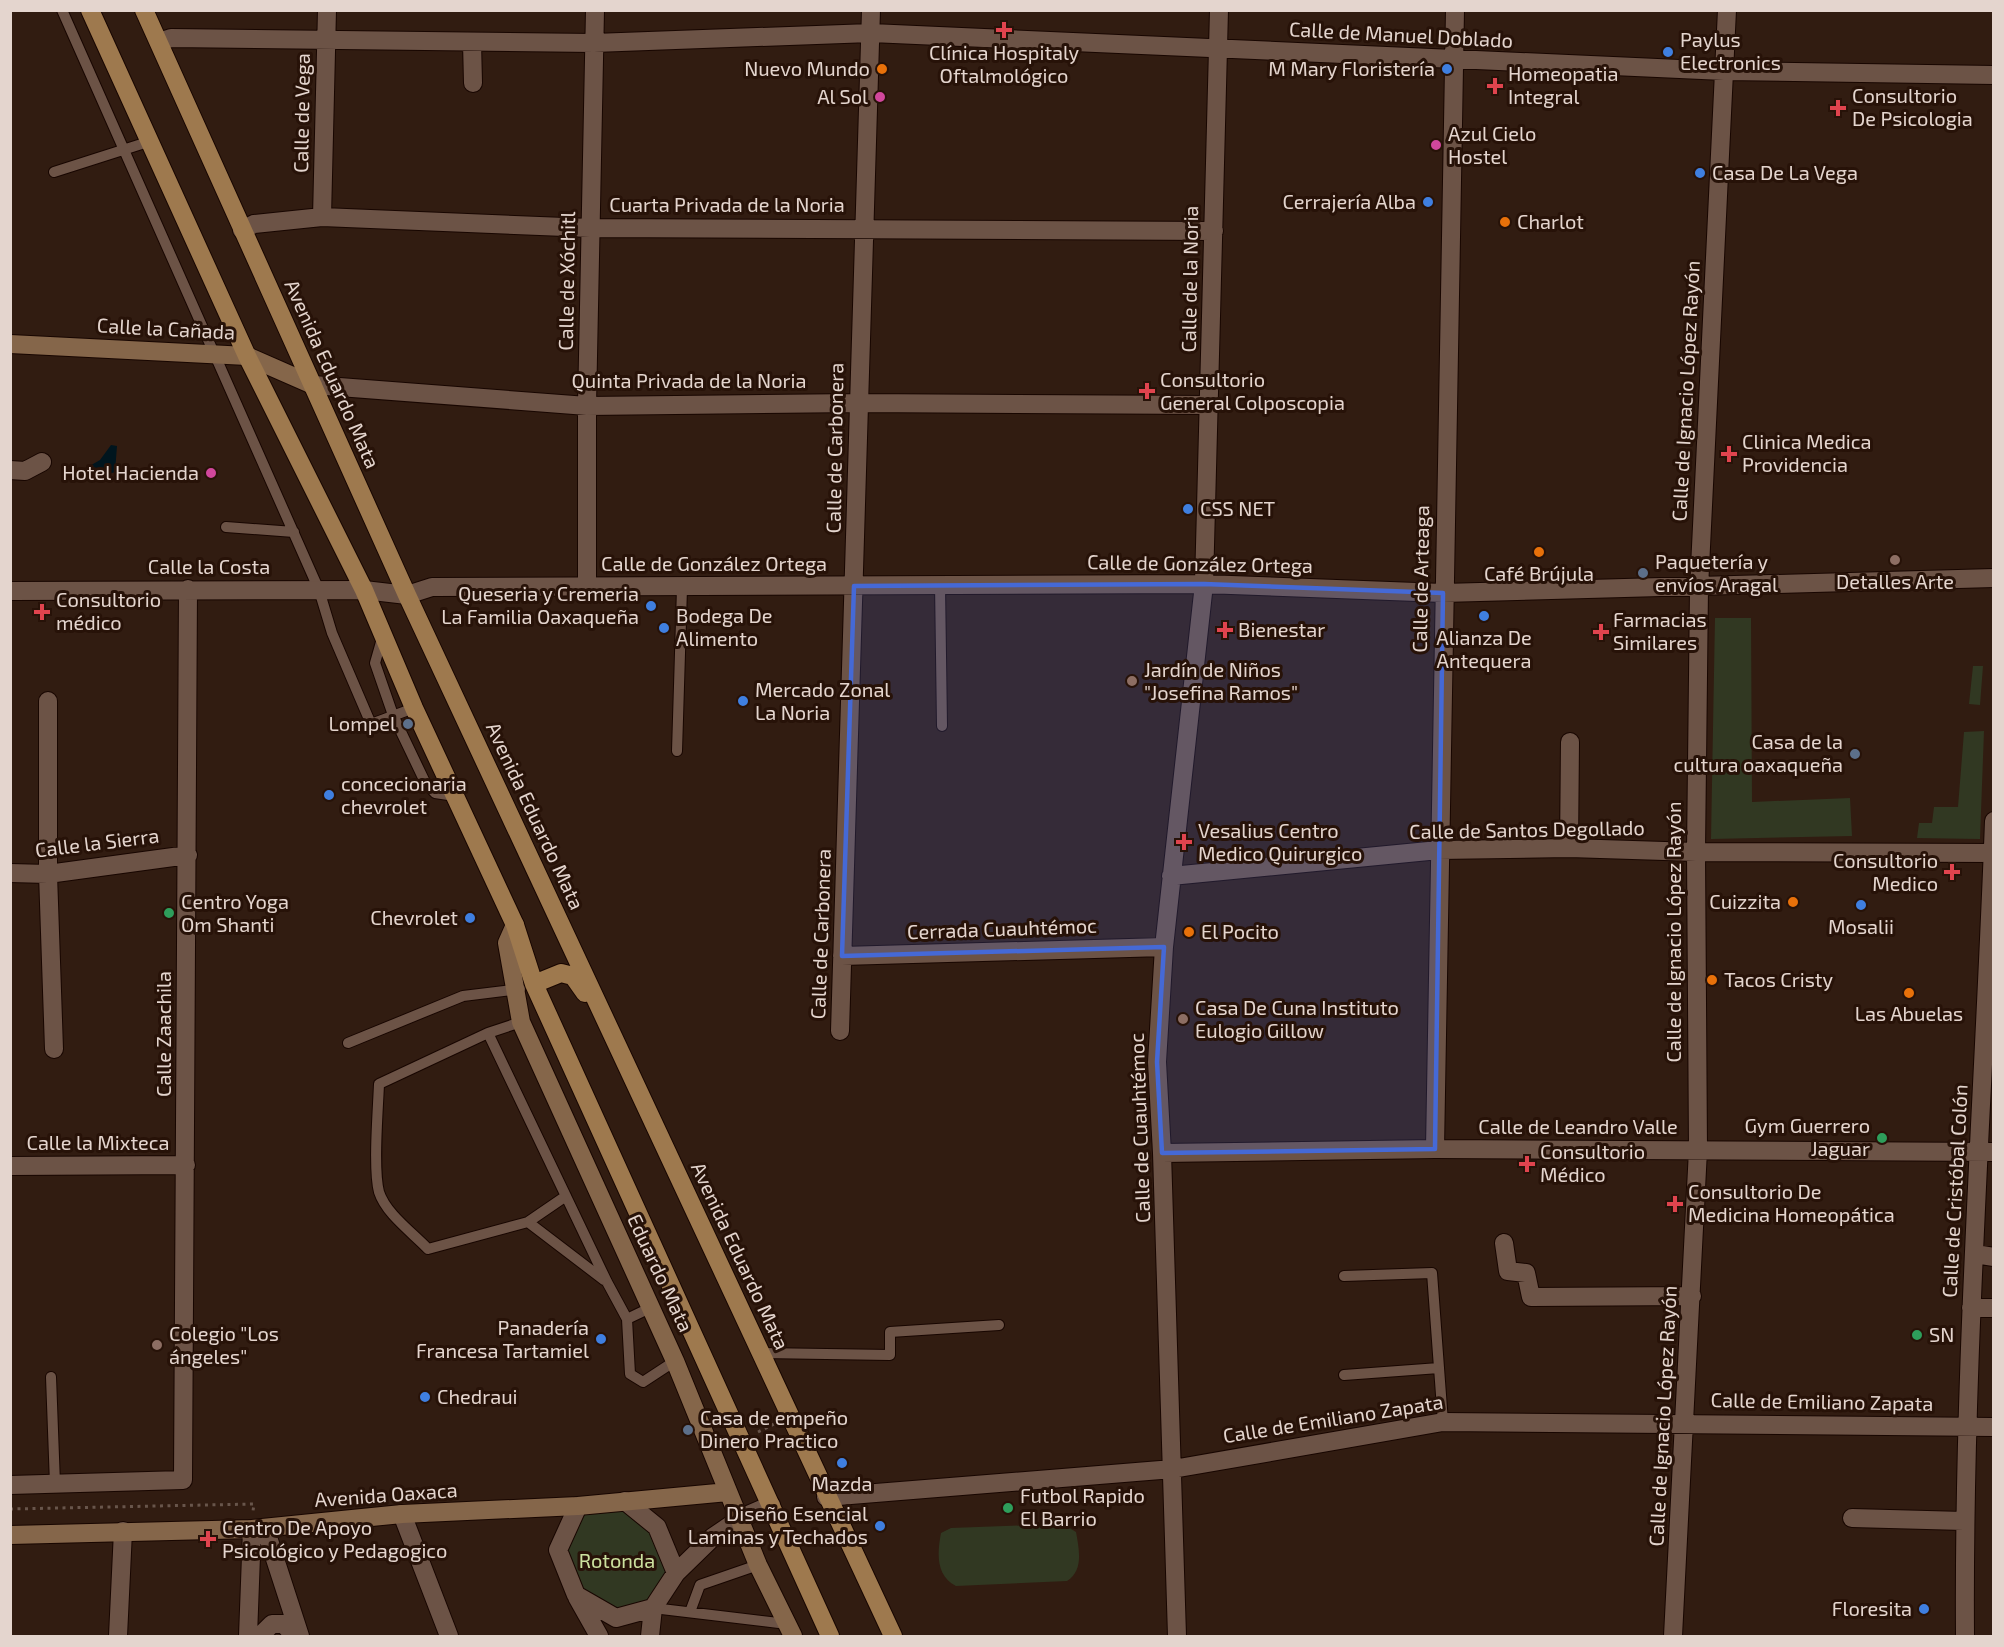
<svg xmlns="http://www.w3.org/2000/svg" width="2004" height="1647" viewBox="0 0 2004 1647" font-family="'Exo 2',sans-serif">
<rect width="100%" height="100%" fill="#311c11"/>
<path fill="#313822" d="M1715 618H1751L1752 802 1850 798 1852 836 1711 839Z
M1973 666H1983L1980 705 1969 704Z
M1984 731 1980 839 1917 838 1919 823H1932L1934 807H1958L1964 732Z
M624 1504 657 1528 670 1573 651 1603 617 1615 579 1595 560 1550 581 1506Z
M1063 1524 1076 1532C1079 1549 1084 1570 1067 1581L956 1586C936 1576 937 1554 941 1533L951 1528Z"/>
<path fill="#00151e" d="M111 445 117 446 115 472 103 476 90 475 86 468 100 460Z"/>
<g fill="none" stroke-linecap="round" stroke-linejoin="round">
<defs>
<path id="lane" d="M62 10 319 590 332 633 371 724 414 708
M54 172 151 141
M226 527 294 532
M940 584 942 726
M383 635 375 663 393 715 425 782 435 793 455 796
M677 751 682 588
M521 1022 488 1033 607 1282 627 1319 630 1374 643 1382 675 1361
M488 1033 379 1084C378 1110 373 1169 379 1192 386 1214 413 1233 428 1249L528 1222 566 1196
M348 1043 463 996 520 989
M528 1222 604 1280
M1344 1276 1432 1273 1443 1422
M627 1319 650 1308
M760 1353 890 1355V1332L999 1325
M1344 1375 1439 1368
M51 1377 55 1484
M653 1608 787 1624
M690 1612 700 1585 758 1565"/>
<path id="street" d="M159 42 171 38 594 43 871 33 1724 71 1994 75
M472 42 473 83
M322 217 327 10
M242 230 254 224 322 217 590 228 1214 231
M313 385 587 406 858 403 1210 405
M10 470 25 471 42 462
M587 588V406L595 10
M10 591 364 590 407 595 432 587 1204 584 1443 593 1994 578
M48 701V874L54 1049
M1569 848 1570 742
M10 873 48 874 188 855
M1171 876 1439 850 1569 848 1696 852 1994 853
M842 956 1164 947
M840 1031 871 10
M1435 1149 1455 10
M1162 1153 1435 1149 1994 1152
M10 1166 186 1165
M1504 1243 1508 1271 1526 1273 1531 1297 1692 1296
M1975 1254 1994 1257
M1971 1308H1994
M10 1485 183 1480 188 589
M826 1497 1173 1469 1443 1422 1994 1427
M625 1501 657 1527 676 1573
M578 1506 558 1550 576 1595 616 1618 653 1608
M402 1514 449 1636
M1852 1518 1964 1521
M265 1528 300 1636
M577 1597 599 1636
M118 1636 123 1531
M248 1636 252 1529
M260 1636 272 1624H284L294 1636
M650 1636 653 1608 676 1573 713 1537 741 1518 771 1505
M1177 1636 1162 1153 1157 1062 1164 947 1204 584 1219 10
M1673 1636 1698 1150 1696 852 1699 588 1727 10
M1965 1636C1963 1364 1984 1093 1994 821"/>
<path id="secondary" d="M10 344 247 356 313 385
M515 925 507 943 521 1022 675 1361 758 1565 793 1636
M10 1535 252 1529 402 1514 578 1506 728 1492"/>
<path id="primary" d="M90 10 247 356 364 590 414 708 515 925 534 984 830 1636
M144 10 407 595 893 1636
M534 984 561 973 573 976 585 993"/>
</defs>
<use href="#lane" stroke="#180600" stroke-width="12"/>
<use href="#street" stroke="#180600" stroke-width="20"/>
<use href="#secondary" stroke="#180600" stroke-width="20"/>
<use href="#primary" stroke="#180600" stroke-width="20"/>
<path stroke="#68554b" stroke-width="3" stroke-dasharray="3 4.5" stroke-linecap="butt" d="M758 1432 776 1423
M10 1509 254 1504 253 1511"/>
<use href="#lane" stroke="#6c5346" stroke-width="10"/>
<use href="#street" stroke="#6c5346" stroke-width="18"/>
<use href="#secondary" stroke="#85664a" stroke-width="18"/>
<use href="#primary" stroke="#9e794e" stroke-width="18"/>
</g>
<path fill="#4569d6" fill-opacity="0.2" stroke="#4569d6" stroke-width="4.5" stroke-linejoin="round" d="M1204 584 1443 593 1435 1149 1162 1153 1157 1062 1164 947 842 956 854 586Z"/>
<g fill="#e0444e" stroke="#271208" stroke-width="2">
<path d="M1001 21h6v6h6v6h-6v6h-6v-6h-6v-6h6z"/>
<path d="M1492 77h6v6h6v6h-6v6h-6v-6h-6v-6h6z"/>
<path d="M1835 99h6v6h6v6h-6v6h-6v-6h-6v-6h6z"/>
<path d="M1144 382h6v6h6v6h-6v6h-6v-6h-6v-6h6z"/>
<path d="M1726 445h6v6h6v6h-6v6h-6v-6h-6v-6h6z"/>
<path d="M39 603h6v6h6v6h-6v6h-6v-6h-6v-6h6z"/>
<path d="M1222 621h6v6h6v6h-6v6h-6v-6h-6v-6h6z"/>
<path d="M1598 623h6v6h6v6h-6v6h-6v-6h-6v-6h6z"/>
<path d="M1181 833h6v6h6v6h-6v6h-6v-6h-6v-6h6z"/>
<path d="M1949 863h6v6h6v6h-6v6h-6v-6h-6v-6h6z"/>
<path d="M1524 1155h6v6h6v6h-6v6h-6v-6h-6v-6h6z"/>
<path d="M1672 1195h6v6h6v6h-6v6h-6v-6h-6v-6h6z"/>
<path d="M205 1530h6v6h6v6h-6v6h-6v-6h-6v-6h6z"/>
</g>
<g fill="#3f7fe0" stroke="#271208" stroke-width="2">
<circle cx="1668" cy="52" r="6"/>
<circle cx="1447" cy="69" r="6"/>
<circle cx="1700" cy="173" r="6"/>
<circle cx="1428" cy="202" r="6"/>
<circle cx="1188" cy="509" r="6"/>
<circle cx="651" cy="606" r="6"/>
<circle cx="1484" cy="616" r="6"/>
<circle cx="664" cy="628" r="6"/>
<circle cx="743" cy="701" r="6"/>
<circle cx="329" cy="795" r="6"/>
<circle cx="1861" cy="905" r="6"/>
<circle cx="470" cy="918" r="6"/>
<circle cx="601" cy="1339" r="6"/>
<circle cx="425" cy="1397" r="6"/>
<circle cx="842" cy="1463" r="6"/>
<circle cx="880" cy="1526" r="6"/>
<circle cx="1924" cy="1609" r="6"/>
</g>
<g fill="#e8710a" stroke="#271208" stroke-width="2">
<circle cx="882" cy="69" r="6"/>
<circle cx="1505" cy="222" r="6"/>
<circle cx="1539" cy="552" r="6"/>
<circle cx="1793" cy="902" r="6"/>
<circle cx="1189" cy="932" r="6"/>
<circle cx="1712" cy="980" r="6"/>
<circle cx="1909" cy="993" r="6"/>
</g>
<g fill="#d1479c" stroke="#271208" stroke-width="2">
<circle cx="880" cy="97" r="6"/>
<circle cx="1436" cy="145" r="6"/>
<circle cx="211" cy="473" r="6"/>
</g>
<g fill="#8d6e63" stroke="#271208" stroke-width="2">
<circle cx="1895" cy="560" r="6"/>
<circle cx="1132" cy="681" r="6"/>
<circle cx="1183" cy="1019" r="6"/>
<circle cx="157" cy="1345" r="6"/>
</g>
<g fill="#5c6f8a" stroke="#271208" stroke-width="2">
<circle cx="1643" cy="573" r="6"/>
<circle cx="408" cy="724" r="6"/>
<circle cx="1855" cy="754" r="6"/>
<circle cx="688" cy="1430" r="6"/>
</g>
<g fill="#2e9e5b" stroke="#271208" stroke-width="2">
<circle cx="169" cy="913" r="6"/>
<circle cx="1882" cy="1138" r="6"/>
<circle cx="1917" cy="1335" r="6"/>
<circle cx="1008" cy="1508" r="6"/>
</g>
<g text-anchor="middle" stroke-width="6" stroke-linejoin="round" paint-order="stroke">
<g font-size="20" fill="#e4d5ce" stroke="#271208">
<text transform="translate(1401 35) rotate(3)" y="7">Calle de Manuel Doblado</text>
<text transform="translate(302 113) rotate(-89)" y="7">Calle de Vega</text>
<text x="727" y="212">Cuarta Privada de la Noria</text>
<text transform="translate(1190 279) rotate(-89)" y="7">Calle de la Noria</text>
<text transform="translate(567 281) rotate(-89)" y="7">Calle de Xóchitl</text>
<text transform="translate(166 329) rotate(3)" y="7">Calle la Cañada</text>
<text transform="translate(332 374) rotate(66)" y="7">Avenida Eduardo Mata</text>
<text x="689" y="388">Quinta Privada de la Noria</text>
<text transform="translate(1686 391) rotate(-87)" y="7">Calle de Ignacio López Rayón</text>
<text transform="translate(835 448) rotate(-89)" y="7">Calle de Carbonera</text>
<text x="714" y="571">Calle de González Ortega</text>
<text transform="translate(1200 564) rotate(1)" y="7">Calle de González Ortega</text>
<text x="209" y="574">Calle la Costa</text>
<text transform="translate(1421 579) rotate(-89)" y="7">Calle de Arteaga</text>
<text transform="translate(535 816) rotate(65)" y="7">Avenida Eduardo Mata</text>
<text transform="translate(1527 830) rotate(-1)" y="7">Calle de Santos Degollado</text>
<text transform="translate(97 843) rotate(-7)" y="7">Calle la Sierra</text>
<text transform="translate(1002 929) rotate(-2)" y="7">Cerrada Cuauhtémoc</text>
<text transform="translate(1674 932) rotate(-90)" y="7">Calle de Ignacio López Rayón</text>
<text transform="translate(821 934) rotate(-88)" y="7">Calle de Carbonera</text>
<text transform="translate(164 1034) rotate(-90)" y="7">Calle Zaachila</text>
<text x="1578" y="1134">Calle de Leandro Valle</text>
<text transform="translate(1140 1128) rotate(-92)" y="7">Calle de Cuauhtémoc</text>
<text x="98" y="1150">Calle la Mixteca</text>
<text transform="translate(1955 1191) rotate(-87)" y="7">Calle de Cristóbal Colón</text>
<text transform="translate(740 1256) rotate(65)" y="7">Avenida Eduardo Mata</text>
<text transform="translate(660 1273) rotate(65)" y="7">Eduardo Mata</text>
<text transform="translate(1822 1402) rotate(1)" y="7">Calle de Emiliano Zapata</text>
<text transform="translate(1663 1416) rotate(-87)" y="7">Calle de Ignacio López Rayón</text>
<text transform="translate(1333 1419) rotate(-9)" y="7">Calle de Emiliano Zapata</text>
<text transform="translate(386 1495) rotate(-4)" y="7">Avenida Oaxaca</text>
</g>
<g font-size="20" fill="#e4d5ce" stroke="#271208" text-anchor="start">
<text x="1680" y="47">Paylus<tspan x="1680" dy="23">Electronics</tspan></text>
<text x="1004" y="60" text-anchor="middle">Clínica Hospitaly<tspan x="1004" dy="23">Oftalmológico</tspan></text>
<text x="870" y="76" text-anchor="end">Nuevo Mundo</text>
<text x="1435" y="76" text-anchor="end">M Mary Floristería</text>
<text x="1508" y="81">Homeopatia<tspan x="1508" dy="23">Integral</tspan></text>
<text x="1852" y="103">Consultorio<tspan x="1852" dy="23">De Psicologia</tspan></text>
<text x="868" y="104" text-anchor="end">Al Sol</text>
<text x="1448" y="141">Azul Cielo<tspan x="1448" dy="23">Hostel</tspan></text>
<text x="1712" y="180">Casa De La Vega</text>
<text x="1416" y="209" text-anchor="end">Cerrajería Alba</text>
<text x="1517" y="229">Charlot</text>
<text x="1160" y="387">Consultorio<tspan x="1160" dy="23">General Colposcopia</tspan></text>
<text x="1742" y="449">Clinica Medica<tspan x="1742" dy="23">Providencia</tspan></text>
<text x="199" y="480" text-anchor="end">Hotel Hacienda</text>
<text x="1200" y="516">CSS NET</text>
<text x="1655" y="569">Paquetería y<tspan x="1655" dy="23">envíos Aragal</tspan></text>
<text x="1539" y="581" text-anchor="middle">Café Brújula</text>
<text x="1895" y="589" text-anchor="middle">Detalles Arte</text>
<text x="639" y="601" text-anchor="end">Queseria y Cremeria<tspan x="639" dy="23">La Familia Oaxaqueña</tspan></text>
<text x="56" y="607">Consultorio<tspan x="56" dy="23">médico</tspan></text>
<text x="676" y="623">Bodega De<tspan x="676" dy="23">Alimento</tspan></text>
<text x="1613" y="627">Farmacias<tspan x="1613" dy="23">Similares</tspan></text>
<text x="1238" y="637">Bienestar</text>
<text x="1484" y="645" text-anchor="middle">Alianza De<tspan x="1484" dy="23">Antequera</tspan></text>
<text x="1144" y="677">Jardín de Niños<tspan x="1144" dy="23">"Josefina Ramos"</tspan></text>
<text x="755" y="697">Mercado Zonal<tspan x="755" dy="23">La Noria</tspan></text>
<text x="396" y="731" text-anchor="end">Lompel</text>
<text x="1843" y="749" text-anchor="end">Casa de la<tspan x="1843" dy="23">cultura oaxaqueña</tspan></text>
<text x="341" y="791">concecionaria<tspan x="341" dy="23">chevrolet</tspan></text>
<text x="1198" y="838">Vesalius Centro<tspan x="1198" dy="23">Medico Quirurgico</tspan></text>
<text x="1938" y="868" text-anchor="end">Consultorio<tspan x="1938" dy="23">Medico</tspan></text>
<text x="181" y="909">Centro Yoga<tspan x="181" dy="23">Om Shanti</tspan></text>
<text x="1781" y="909" text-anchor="end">Cuizzita</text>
<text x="458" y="925" text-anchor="end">Chevrolet</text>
<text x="1861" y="934" text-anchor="middle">Mosalii</text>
<text x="1201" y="939">El Pocito</text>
<text x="1724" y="987">Tacos Cristy</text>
<text x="1195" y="1015">Casa De Cuna Instituto<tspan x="1195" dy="23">Eulogio Gillow</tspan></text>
<text x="1909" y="1021" text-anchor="middle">Las Abuelas</text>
<text x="1870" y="1133" text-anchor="end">Gym Guerrero<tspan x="1870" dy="23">Jaguar</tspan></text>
<text x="1540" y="1159">Consultorio<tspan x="1540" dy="23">Médico</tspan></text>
<text x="1688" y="1199">Consultorio De<tspan x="1688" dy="23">Medicina Homeopática</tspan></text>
<text x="589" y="1335" text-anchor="end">Panadería<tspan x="589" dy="23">Francesa Tartamiel</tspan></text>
<text x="169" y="1341">Colegio "Los<tspan x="169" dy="23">ángeles"</tspan></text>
<text x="1929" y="1342">SN</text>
<text x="437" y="1404">Chedraui</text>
<text x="700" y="1425">Casa de empeño<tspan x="700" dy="23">Dinero Practico</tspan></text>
<text x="842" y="1491" text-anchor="middle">Mazda</text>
<text x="1020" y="1503">Futbol Rapido<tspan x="1020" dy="23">El Barrio</tspan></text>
<text x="868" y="1521" text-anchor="end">Diseño Esencial<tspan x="868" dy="23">Laminas y Techados</tspan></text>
<text x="222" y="1535">Centro De Apoyo<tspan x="222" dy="23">Psicológico y Pedagogico</tspan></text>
<text x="1912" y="1616" text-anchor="end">Floresita</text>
</g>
<g font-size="20" fill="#cce29f" stroke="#271208">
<text x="617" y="1568">Rotonda</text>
</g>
</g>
<rect width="2004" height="1647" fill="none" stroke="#e4d5ce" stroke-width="24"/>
</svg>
